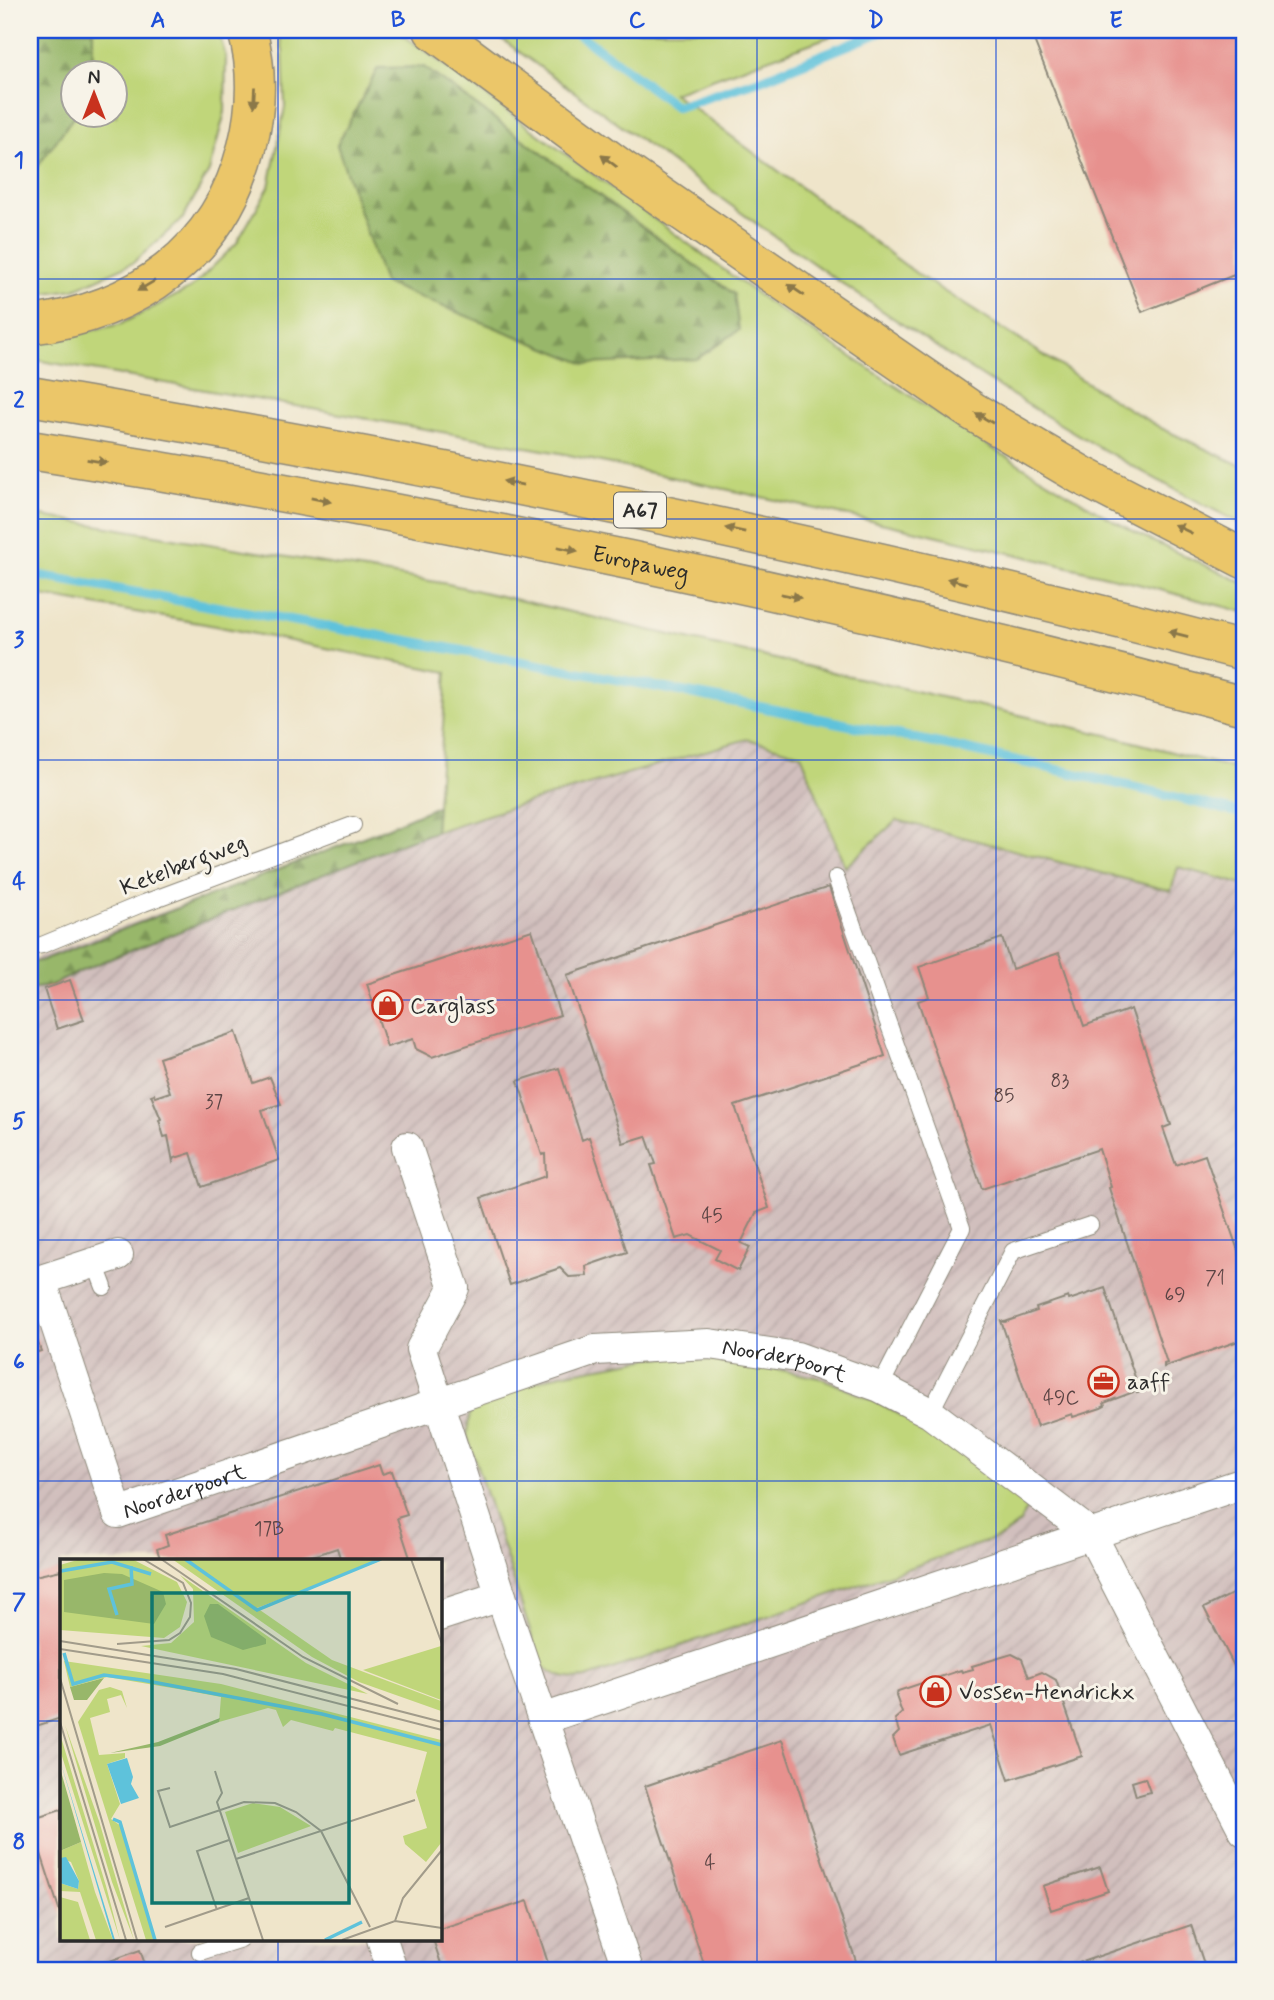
<svg xmlns="http://www.w3.org/2000/svg" width="1274" height="2000" viewBox="0 0 1274 2000" font-family="Mynerve,sans-serif">
<defs>
<pattern id="industrial-furrows" width="10" height="10" patternUnits="userSpaceOnUse" patternTransform="scale(1.75)"><rect width="10" height="10" fill="#d1bfbd"/><path d="M-1 1l2-2M0 10L10 0M9 11l2-2" fill="none" stroke="#b4a4a3"/></pattern>
<pattern id="forest-firs" width="22" height="20" patternUnits="userSpaceOnUse" patternTransform="scale(1.75)"><rect width="22" height="20" fill="#98b76a"/><path d="M5 1l3.5 6h-7zM16 11l3.5 6h-7z" fill="#7c9557"/></pattern>
</defs>
<rect width="100%" height="100%" fill="#f7f3e8"/>
<filter id="ink" filterUnits="userSpaceOnUse"><feTurbulence type="fractalNoise" baseFrequency=".0143" numOctaves="2"/><feDisplacementMap in="SourceGraphic" scale="14" xChannelSelector="R" yChannelSelector="G"/><feConvolveMatrix kernelMatrix="1 2 1 2 8 2 1 2 1" color-interpolation-filters="sRGB"/></filter>
<filter id="wash" filterUnits="userSpaceOnUse"><feTurbulence type="fractalNoise" baseFrequency=".00686" numOctaves="4" result="noise"/><feDisplacementMap in="SourceGraphic" scale="28" xChannelSelector="R" yChannelSelector="G"/><feGaussianBlur stdDeviation="1.57" result="paint"/><feColorMatrix in="noise" values="0 0 0 0 0 0 0 0 0 0 0 0 0 0 0 0 0 1.4 0 .05"/><feComposite in="paint" operator="in"/></filter>
<g filter="url(#wash)">
<rect width="100%" height="100%" fill="#efe5ca"/>
<path fill="url(#industrial-furrows)" fill-rule="evenodd" d="M712 712 1244 840V1970H30V960ZM61 1561H439V1939H61Z"/>
<path fill="#c0d67a" stroke="#768052" stroke-width="2" d="M91 30H218L226 57 225 112 209 171 183 218 133 263 75 289 30 295V177L74 116H116V74L92 73 93 33Z
M278 30H396L772 305 975 438 1116 522 1154 542 1244 583V612L1115 578 922 532 560 453 30 359V344L121 324 191 288 236 244 269 187 285 107 283 51Z
M489 30H848L673 93 920 276 1117 402 1163 429 1244 467V525C973 391 733 206 489 30Z
M30 514 448 584 1111 736 1244 771V885L1178 867 1171 891 897 820 845 867 801 754 747 739 516 806 435 832 447 672 205 624 30 594Z
M655 1357 742 1362 824 1379 883 1405 1023 1488 1028 1507 1020 1523 1003 1536 586 1678C567 1681 556 1676 541 1665L467 1435 470 1412 485 1397 561 1374Z"/>
<path fill="url(#forest-firs)" stroke="#62714a" stroke-width="2" d="M30 30H91L93 33 92 73 74 74V116L30 177Z
M424 67 734 294 739 330 697 359 586 364 384 283 337 145 378 68Z
M437 806 435 832 410 840 90 967 50 986 30 989V962L40 961 384 829Z"/>
<g fill="none" stroke-linecap="round" stroke-linejoin="round">
<path stroke="#5ec2db" stroke-width="10" d="M573 30 677 107 760 80 885 30
M30 574C436 646 844 714 1244 814"/>
</g>
<g id="blocks">
<path fill="#e7918e" d="M1030 30H1244V271L1142 312Z
M829 887 885 1056 735 1106 769 1208 756 1213 741 1243 750 1247 738 1271 715 1259 720 1250 690 1235 676 1239 651 1165 656 1164 646 1136 623 1143 567 975Z
M532 930 560 1015 432 1057 416 1049 413 1039 387 1047 367 984Z
M1002 938 1012 969 1059 953 1084 1026 1131 1009 1171 1125 1163 1128 1176 1165 1205 1155 1244 1268V1339L1164 1367V1364L1167 1363 1109 1188 1111 1187 1099 1149 982 1189 918 1001 929 997 919 967Z
M70 980 84 1020 57 1029 44 989Z
M236 1032 253 1083 270 1077 281 1104 262 1110 279 1160 202 1187 191 1153 175 1158 173 1162 168 1136 164 1137 159 1120 161 1119 151 1095 154 1094 155 1097 170 1092 159 1058Z
M559 1068 582 1140 589 1137 627 1252 586 1266 587 1276 569 1277 560 1268 510 1285 481 1198 546 1176 545 1154 542 1155 518 1081Z
M1105 1288 1140 1392 1137 1393 1136 1391 1104 1403 1105 1406 1101 1408 1073 1417 1072 1414 1039 1425 1037 1427 1001 1321 1005 1322 1037 1311 1036 1308 1068 1297 1069 1300Z
M36 1338 41 1351 31 1354 30 1340Z
M379 1465 382 1474 392 1471 407 1515 397 1518 411 1561H341L337 1548 298 1561H161L157 1549 168 1545 165 1535Z
M61 1570V1718L30 1728V1577Z
M1244 1588V1685L1204 1608Z
M1012 1654 1022 1659 1029 1677 1042 1672 1056 1680 1082 1756 1009 1780 991 1725 899 1755 893 1738 899 1732 895 1719 902 1713 896 1696 898 1691 961 1670 962 1672 973 1669 972 1666Z
M782 1740 859 1970H706L645 1786Z
M1145 1778 1150 1792 1136 1796 1132 1782Z
M61 1810V1915L30 1820Z
M1100 1867 1108 1891 1051 1910 1043 1886Z
M528 1901 548 1963 525 1970H443L433 1939H439V1929Z
M1191 1925 1206 1970H1058Z
M140 1950 147 1970H85Z"/>
</g>
</g>
<g filter="url(#ink)">
<use href="#blocks" fill-opacity="0" stroke="#8d887a" stroke-width="2"/>
<g fill="none" stroke-linecap="round" stroke-linejoin="round">
<defs>
<path id="lane" d="M836 878 962 1228 880 1387
M30 947 42 945 144 903 353 825
M95 1263 104 1287
M930 1413 1013 1251 1090 1225
M200 1952 241 1939"/>
<g id="street">
<path d="M407 1147 454 1288 421 1349 501 1596 628 1970"/>
<path id="s1" d="M118 1255 41 1280 118 1513 595 1350 709 1344 797 1357 880 1387 930 1413 1091 1534 1244 1831"/>
<path d="M439 1616 501 1596"/>
<path d="M543 1719 1244 1483"/>
<path d="M382 1939 392 1970"/>
</g>
<g id="highway">
<path d="M433 30 624 171 972 411 1081 475 1244 559"/>
<path d="M30 325C136 312 220 253 247 147 257 108 258 68 247 30"/>
<path d="M30 396C438 465 844 546 1244 651"/>
<path id="s2" d="M30 450C438 514 844 600 1244 706"/>
</g>
</defs>
<use href="#lane" stroke="#8d887a" stroke-width="18"/>
<use href="#street" stroke="#8d887a" stroke-width="32"/>
<use href="#highway" stroke="#8d887a" stroke-width="41"/>
<use href="#lane" stroke="#fff" stroke-width="16"/>
<use href="#street" stroke="#fff" stroke-width="30"/>
<use href="#highway" stroke="#ebc669" stroke-width="38"/>
</g>
<defs><path id="oneway-solid" d="M-6-.8H1V-3.2L6.5 0L1 3.2V.8H-6Z" transform="scale(1.75)"/></defs>
<g fill="#8b784a">
<use href="#oneway-solid" transform="translate(254 97) rotate(93)"/>
<use href="#oneway-solid" transform="translate(609 161) rotate(-143)"/>
<use href="#oneway-solid" transform="translate(146 286) rotate(149)"/>
<use href="#oneway-solid" transform="translate(796 290) rotate(-146)"/>
<use href="#oneway-solid" transform="translate(984 418) rotate(-150)"/>
<use href="#oneway-solid" transform="translate(97 461) rotate(9)"/>
<use href="#oneway-solid" transform="translate(513 483) rotate(-169)"/>
<use href="#oneway-solid" transform="translate(321 500) rotate(11)"/>
<use href="#oneway-solid" transform="translate(1183 529) rotate(-154)"/>
<use href="#oneway-solid" transform="translate(735 530) rotate(-168)"/>
<use href="#oneway-solid" transform="translate(568 549) rotate(12)"/>
<use href="#oneway-solid" transform="translate(957 581) rotate(-166)"/>
<use href="#oneway-solid" transform="translate(791 596) rotate(12)"/>
<use href="#oneway-solid" transform="translate(1178 634) rotate(-166)"/>
</g>
</g>
<path fill="none" stroke="#1d4ed8" stroke-width="2" stroke-opacity="0.55" d="M278 30V1561M517 30V1970M757 30V1970M996 30V1970M30 279H1244M30 519H1244M30 760H1244M30 1000H1244M30 1240H1244M30 1481H1244M30 1721H61M439 1721H1244M278 1939V1970"/>
<defs>
<symbol id="shop-ring" viewBox="-11 -11 22 22"><circle r="9.5" fill="#f7f3e8" stroke="#c8321e" stroke-width="1.5"/><path d="M-5-2.5h2.3a2.7 3.5 0 0 1 5.4 0H5L5.5 6h-11ZM-1.5-2.5h3a1.5 2.3 0 0 0-3 0Z" fill="#c8321e"/></symbol>
<symbol id="office-ring" viewBox="-11 -11 22 22"><circle r="9.5" fill="#f7f3e8" stroke="#c8321e" stroke-width="1.5"/><path d="M-6-3h4V-5.5h4V-3h4V5H-6ZM-1-4.5V-3h2v-1.5ZM-6 0V1H6V0Z" fill="#c8321e"/></symbol>
</defs>
<g fill-rule="evenodd">
<use href="#shop-ring" x="370" y="988" width="35" height="35"/>
<use href="#office-ring" x="1086" y="1364" width="35" height="35"/>
<use href="#shop-ring" x="918" y="1674" width="35" height="35"/>
</g>
<g text-anchor="middle" stroke-width="6" stroke-linejoin="round" paint-order="stroke">
<g font-size="19" fill="#5a4444">
<text x="1060" y="1087">83</text>
<text x="1004" y="1102">85</text>
<text x="214" y="1108">37</text>
<text x="712" y="1222">45</text>
<text x="1215" y="1284">71</text>
<text x="1175" y="1301">69</text>
<text x="1061" y="1404">49C</text>
<text x="269" y="1535">17B</text>
<text x="710" y="1869">4</text>
</g>
<rect fill="#f7f3e8" stroke="#686764" stroke-width="2" x="614" y="492.5" width="52" height="35" rx="5"/>
<g font-size="21" font-weight="bold" fill="#2b2b2b">
<text x="640" y="517">A67</text>
</g>
<g font-size="23" fill="#2b2b2b" stroke="#f7f3e8">
<text dy="8" stroke="none"><textPath href="#s2" startOffset="621">Europaweg</textPath></text>
<text transform="translate(183 864) rotate(-21)" y="8">Ketelbergweg</text>
<text dy="8" stroke="none"><textPath href="#s1" startOffset="1022">Noorderpoort</textPath></text>
<text dy="8" stroke="none"><textPath href="#s1" startOffset="396">Noorderpoort</textPath></text>
</g>
<g font-size="23" fill="#2b2b2b" stroke="#f7f3e8" text-anchor="start">
<text x="410" y="1013">Carglass</text>
<text x="1127" y="1389">aaff</text>
<text x="959" y="1699">Vossen-Hendrickx</text>
</g>
</g>
<g transform="translate(60 1559)">
<rect width="382" height="382" fill="#efe5ca"/>
<path d="M21 0H72L117 23 127 43 120 68 104 79 0 71V6ZM112 0H325L197 49 272 101 381 142V152L299 123 252 98ZM120 16 246 104 308 135 81 87 111 84 134 63 133 30ZM4 102 161 125 381 181V284L366 303 345 285 343 277 367 269 356 233 367 193 275 169 273 172 231 161 223 168 216 151 208 149 159 163 161 138 124 131 47 118 10 128ZM50 128 62 132 67 149 61 136 47 140 50 153 30 159 39 196 65 194V199L47 205 60 245 51 260 61 267 94 381H86L18 163 39 131ZM5 166 39 262 74 381 52 323ZM0 175 46 327 60 381 0 191ZM193 244 220 248 251 267 178 294 165 253ZM21 283 35 333 53 381H36L20 333 0 332V324L18 330 19 322 11 303 0 299V292ZM0 338 18 343 30 381H0Z" fill="#c0d67a"/>
<path d="M44 14 62 15 103 33 106 45 94 65 4 53V21ZM158 45 206 80V85L183 91 151 78 144 57 150 45ZM44 119 27 141H14L10 128ZM160 159 159 163 100 187 50 194 98 183ZM0 209 21 283 0 292Z" fill="#98b76a"/>
<path d="M260 0H319L267 20ZM381 87V141L303 111Z" fill="#c0d67a"/>
<path d="M67 199 73 218 71 225 79 239 61 245 47 205ZM0 201 55 381H53ZM6 298 19 322 18 330 0 324V299Z" fill="#5ec2db"/>
<path fill="none" stroke="#5ec2db" stroke-width="3.5" d="M125 0 197 51 321 0M1 12 52 3 91 15M57 56 49 30 72 25 71 7M4 94 13 125 44 116 82 121 262 155 382 186M53 260 60 263 95 381M265 381 302 363"/>
<path fill="none" stroke="#a19b8a" stroke-width="2" d="M101 0 243 98 338 145M351 0 382 85M0 82 176 110 382 163M57 85 109 81 120 74 130 58 131 44 123 24 83 0M0 90 163 115 382 171M0 119 77 381M0 163 66 381M155 212 162 234 157 243 203 381M110 229 98 232 110 268 184 243 215 244 236 253 261 272 310 368M176 300 355 241M157 351 137 292 169 281M335 362 343 339 382 291M105 368 189 339M282 381 335 362 382 369"/>
<path fill="#0f766e" fill-opacity="0.15" stroke="#0f766e" stroke-width="3.5" d="M92 34H289V344H92Z"/>
<rect width="382" height="382" fill="none" stroke="#2b2b2b" stroke-width="3.5"/>
</g>
<rect width="1274" height="2000" fill="none" stroke="#f7f3e8" stroke-width="77"/>
<g transform="translate(94 94)"><circle r="33" fill="#f7f3e8" stroke="#a5a39c" stroke-width="2"/>
<path d="M0-5L12 26L0 18L-12 26Z" fill="#c8321e"/>
<text y="-10" font-size="19" font-weight="bold" text-anchor="middle" fill="#2b2b2b">N</text>
</g>
<rect x="38" y="38" width="1198" height="1924" fill="none" stroke="#1d4ed8" stroke-width="2.5"/>
<g font-size="23" text-anchor="middle" font-weight="bold" fill="#1d4ed8">
<text x="158" y="27">A</text>
<text x="398" y="27">B</text>
<text x="637" y="27">C</text>
<text x="876" y="27">D</text>
<text x="1116" y="27">E</text>
<text x="19" y="167">1</text>
<text x="19" y="407">2</text>
<text x="19" y="647">3</text>
<text x="19" y="888">4</text>
<text x="19" y="1128">5</text>
<text x="19" y="1369">6</text>
<text x="19" y="1609">7</text>
<text x="19" y="1849">8</text>
</g>
</svg>
